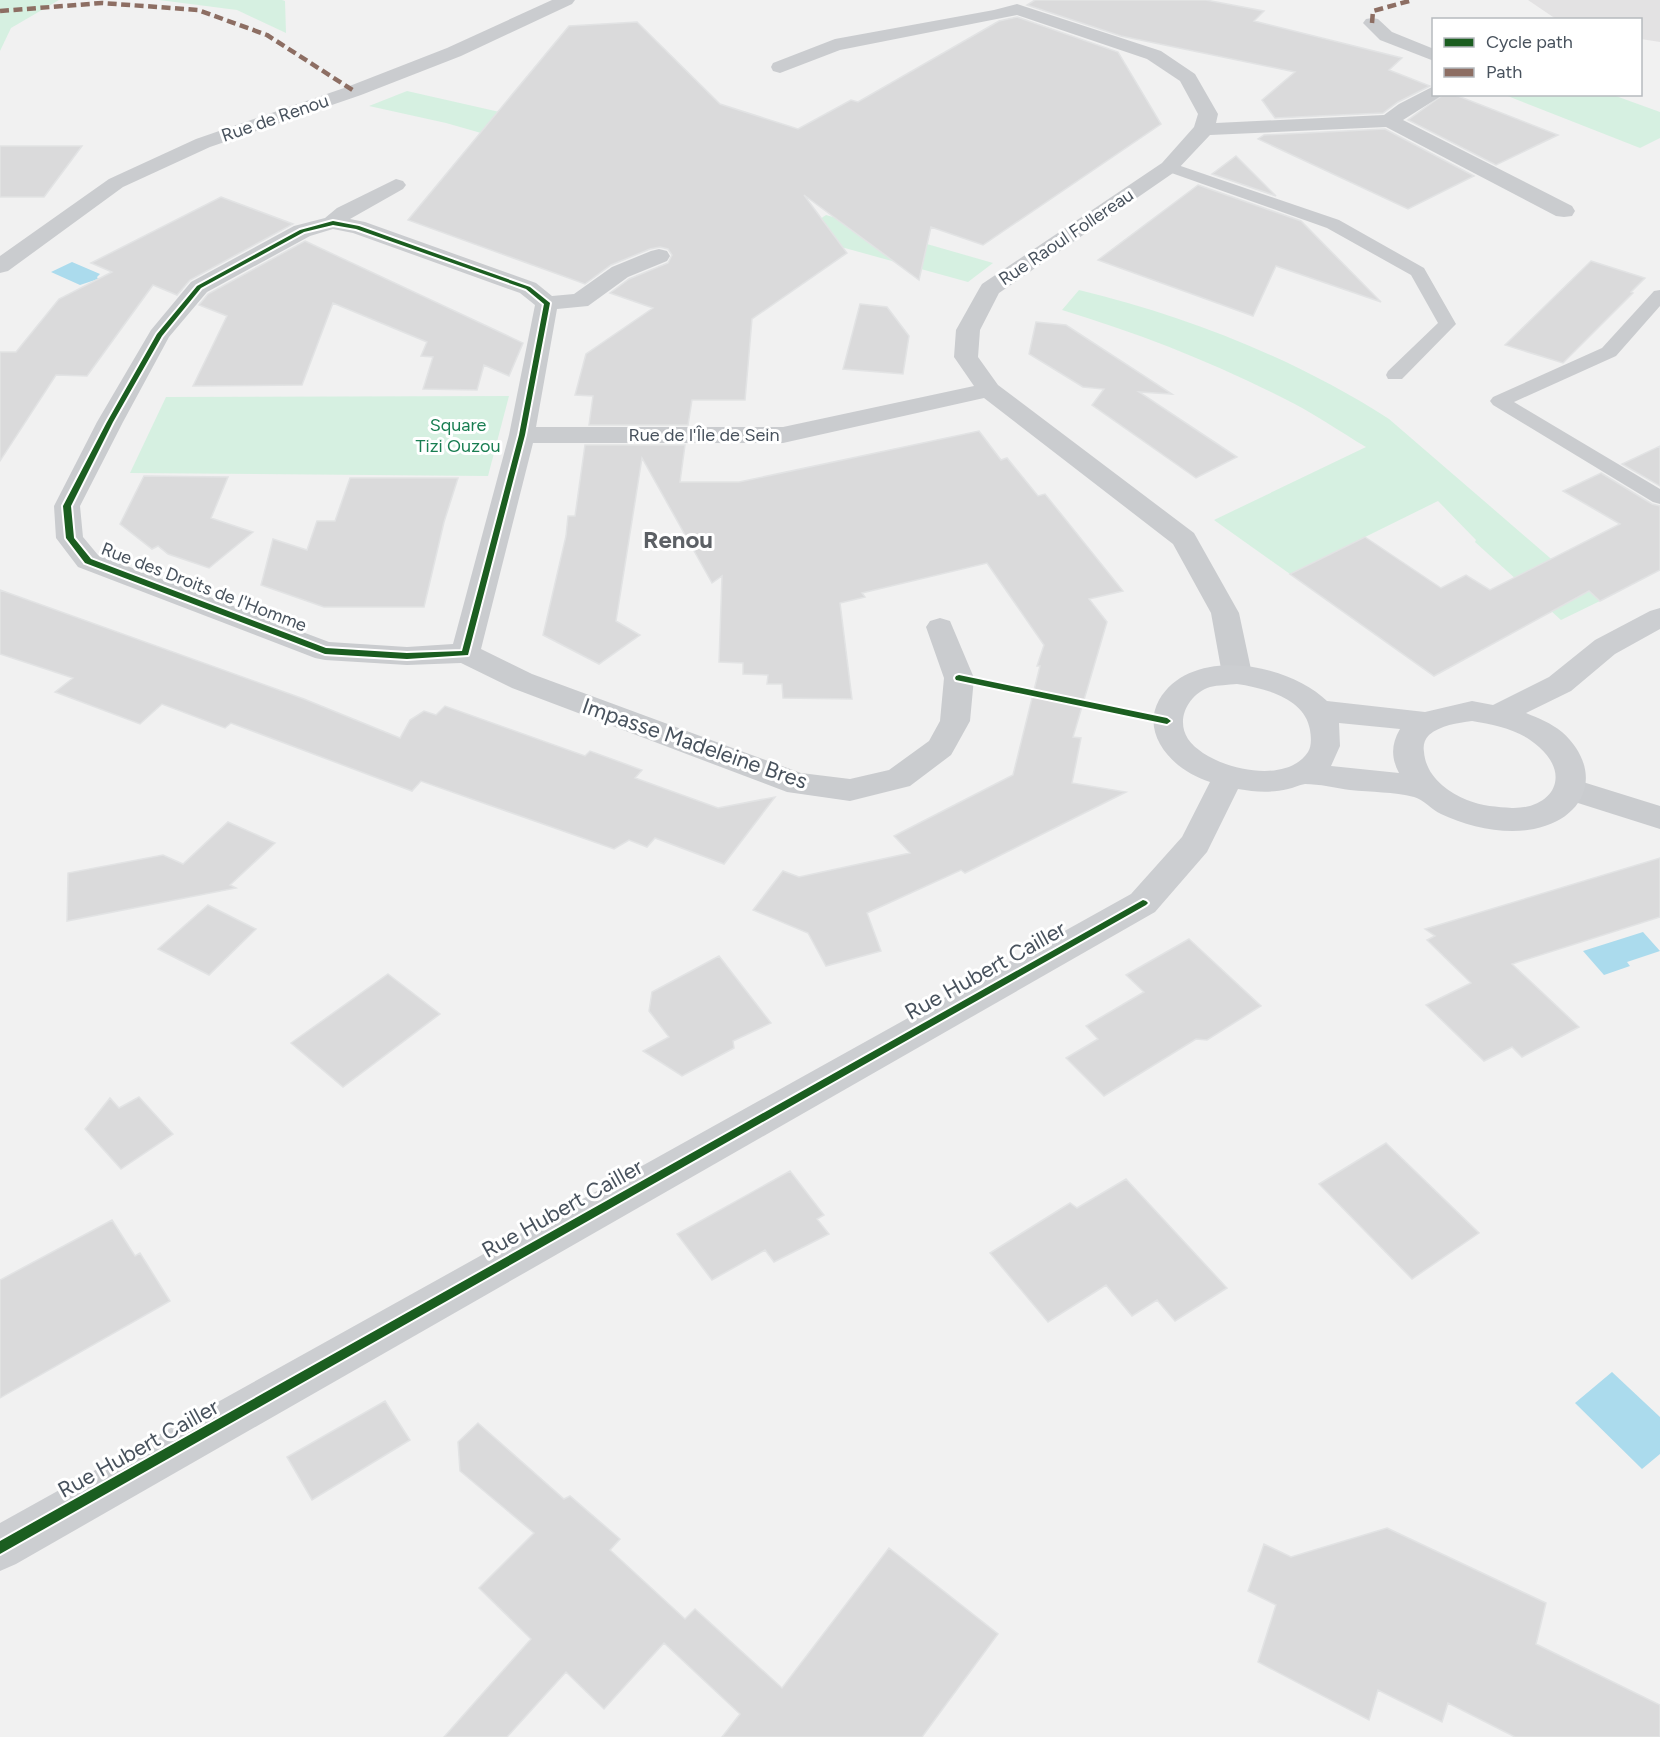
<svg xmlns="http://www.w3.org/2000/svg" width="1660" height="1737" viewBox="0 0 1660 1737" font-family="Figtree,sans-serif">
<rect width="100%" height="100%" fill="#f1f1f1"/>
<path fill="#e3e2e3" d="M1528 0H1660V42L1641 39 1640 20 1556 19Z"/>
<path fill="#d6f0e1" d="M0 0H59L11 28 0 51Z
M159 0H282L285 1 286 33 237 10Z
M407 91 504 113 820 219 826 215 993 263 968 282 823 242 580 161 446 123 369 106Z
M1505 95H1613L1660 112V138L1640 148Z
M1079 290C1187 316 1296 359 1389 419L1600 601 1561 620 1475 542 1476 540 1438 501 1290 574 1214 520 1366 447C1339 431 1312 412 1283 398 1212 362 1138 333 1062 310Z
M509 396 488 476 130 473 166 397Z"/>
<path fill="#abdbed" d="M72 262 100 274 97 277 98 279 80 285 51 272Z
M1643 932 1660 951 1627 962 1630 966 1604 975 1583 951Z
M1612 1372 1660 1417V1454L1642 1469 1575 1403Z"/>
<path fill="#dadadb" stroke="#e2e3e4" stroke-width="1.5" d="M1035 0H1206L1264 11 1254 21 1402 58 1389 70 1430 86 1398 102 1383 113 1275 118 1262 100 1295 72 1121 36 1027 5Z
M1017 17 1118 52 1161 124 983 245 931 227 919 280 804 195 847 253 752 319 745 400H692L688 425H589L593 396 575 395 586 354 653 308 610 293 629 279 668 263 672 255 668 249 660 247 650 249 611 265 585 284 408 220 569 26 637 22 720 104 798 129 851 100 858 102 999 21Z
M1444 94H1453L1558 135 1496 165 1408 120Z
M1385 129 1474 176 1408 209 1258 139 1264 135Z
M0 146H82L44 197H0Z
M1236 156 1276 196 1212 174Z
M1198 185 1301 221 1381 302 1276 266 1253 316 1098 260Z
M221 197 293 224 190 280 177 295 153 285 87 376 56 375 0 461V352H16L59 299 112 272 91 263Z
M305 241 523 343 509 376 484 365 477 390 423 389 433 357 421 356 427 342 333 303 302 385 193 386 227 316 199 305 208 294Z
M1591 261 1645 278 1631 292 1633 293 1563 363 1505 345Z
M860 304 887 307 909 336 903 374 843 369Z
M1036 322 1066 325 1172 394 1139 392 1237 457 1196 478 1092 405 1104 389 1083 387 1029 354Z
M979 431 1001 460 1007 458 1038 496 1045 494 1123 591 1089 599 1107 622 1073 737 1081 738 1072 783 1126 792 965 873 961 870 867 913 881 951 826 966 808 933 753 910 783 871 799 877 910 853 894 836 1013 775 1040 666H1037L1044 645 987 563 862 593 865 597 840 603 852 699 783 698 782 684H767L768 675 743 674V663L719 662 722 576 712 583 642 458 616 621 640 635 599 664 543 635 566 536 568 516H575L585 445H685L680 482H739Z
M1660 446V486L1622 464Z
M1601 473 1652 504 1660 506V570L1600 601 1589 591 1434 676 1290 574 1365 537 1441 588 1466 575 1490 590 1620 524 1563 491Z
M144 476 228 477 211 518 253 532 209 568 168 554 158 546 152 549 120 524Z
M350 478H458L444 522 424 607H324L261 585 273 539 307 550 317 521H335Z
M0 590 304 699 400 738 410 720 424 711 436 715 445 706 585 756 590 751 642 770 635 778 718 808 775 797 724 864 655 838 647 847 629 840 614 849 421 781 412 791 231 723 225 728 162 704 140 724 55 692 73 678 0 654Z
M228 822 275 843 230 885 236 888 67 921 68 873 163 855 183 864Z
M1660 858V917L1512 964 1579 1027 1522 1057 1512 1047 1484 1061 1426 1005 1471 983 1427 940 1435 936 1425 929Z
M208 905 256 929 209 975 158 949Z
M1189 939 1261 1006 1207 1040 1196 1039 1104 1096 1066 1058 1098 1039 1086 1026 1144 992 1126 975Z
M719 956 771 1023 733 1041 734 1048 682 1076 643 1051 669 1037 649 1011 652 992Z
M388 974 440 1014 343 1087 291 1043Z
M139 1097 173 1134 121 1169 85 1129 110 1098 119 1108Z
M1386 1143 1479 1233 1412 1279 1319 1184Z
M790 1171 824 1215 817 1219 829 1234 774 1262 765 1250 712 1280 677 1234Z
M1126 1179 1227 1288 1175 1321 1157 1300 1132 1316 1106 1285 1048 1322 990 1253 1070 1203 1077 1208Z
M112 1220 135 1256 140 1253 170 1301 0 1398V1280Z
M385 1401 410 1440 312 1500 287 1457Z
M478 1423 564 1499 570 1496 620 1539 610 1550 685 1619 695 1609 782 1688 889 1548 998 1634 922 1737H722L740 1714 664 1643 604 1709 566 1672 507 1737H444L531 1639 479 1588 534 1533 460 1471 458 1442Z
M1387 1528 1546 1603 1536 1644 1660 1705V1737H1515L1448 1703 1442 1722 1378 1690 1369 1720 1258 1662 1276 1605 1248 1591 1264 1544 1291 1557Z"/>
<g fill="none" stroke-linecap="round" stroke-linejoin="round">
<path fill="#cacccf" fill-rule="evenodd" d="M1169 162 1339 220 1424 268 1456 324 1402 379H1388L1386 375 1388 371 1438 323 1411 275 1327 228 1163 170 1161 167 1163 164Z
M1660 290V306L1616 356 1514 402 1660 489V504L1653 502 1493 405 1490 401 1493 397 1602 348 1654 291Z"/>
<path fill="#cacccf" fill-rule="evenodd" d="M552 0H575L572 4 461 56 361 95 210 147 123 187 8 271 0 273V256L109 179 196 139 347 87 447 48Z
M1017 4 1161 51 1195 74 1218 114 1216 123 1384 115 1399 104 1434 86V94H1442L1441 96 1403 120 1572 206 1575 211 1572 216 1564 217 1556 216 1386 127 1210 135 1176 171 999 293 980 330 978 357 998 385 1194 533 1239 613 1252 674 1247 681 1237 684 1227 681 1222 674 1211 613 1173 544 984 398 783 443H533L481 649 532 674 801 773 850 779 889 770 929 741 940 721 944 678 926 627 930 621 940 618 950 621 974 678 970 721 955 748 951 755 910 786 850 801 787 792 512 688 461 663 407 665 325 660 315 658 78 567 56 538 54 506 97 422 151 330 191 282 294 226 325 218 337 208 396 179 403 181 406 185 403 189 350 219 365 222 536 283 552 296 574 294 612 267 651 251 659 249 667 251 670 256 667 261 628 277 588 306 557 309 536 427H783L974 386 954 357 956 330 979 289 982 284 1162 163 1194 127 1198 114 1180 81 1147 59 1017 15 840 50 780 73 773 71 771 67 773 63 835 39 994 10ZM333 229 353 233 520 293 535 305 509 435 453 644 407 647 329 642 98 555 83 537 80 506 123 422 169 337 207 292 310 236Z
M1372 18 1378 19 1392 32 1434 49V61L1380 40 1363 23 1366 19Z
M1570 778 1660 806V829L1559 797 1554 789 1559 781Z"/>
<path fill="#ccced1" fill-rule="evenodd" d="M1660 608V629L1615 654 1571 691 1526 713C1538 718 1551 723 1562 732 1604 770 1588 818 1534 829 1504 835 1468 827 1441 814 1432 810 1423 799 1414 797 1394 792 1371 792 1350 790 1336 788 1319 784 1305 784 1299 785 1293 788 1288 789 1271 793 1255 792 1238 789L1207 852 1155 912 16 1564 0 1571V1523L1131 894 1182 837 1210 782C1189 775 1171 763 1160 744 1152 729 1151 715 1159 700 1191 645 1288 663 1327 701L1425 712 1472 701 1493 705 1549 677 1595 640 1650 611ZM1237 684C1264 688 1305 698 1310 730 1311 736 1312 746 1308 752 1286 787 1208 768 1188 739 1175 719 1189 694 1210 687 1218 685 1228 685 1237 684ZM1472 721C1496 725 1521 730 1539 747 1572 776 1552 809 1512 808 1497 807 1482 806 1467 800 1446 791 1426 776 1424 752 1423 746 1424 740 1429 735 1441 725 1457 723 1472 721ZM1339 723 1400 729C1391 744 1391 758 1399 773L1331 766 1340 746Z"/>
<path stroke="#8d6e63" stroke-width="4.5" stroke-dasharray="9 4.5" stroke-linecap="butt" d="M0 11 102 3 198 10 267 35 354 91
M1372 23 1373 11 1413 0"/>
<defs>
<path id="cycleway" d="M333 221 359 226 530 287 550 303 525 435 468 655 407 659 325 654 85 563 66 538 63 506 107 422 157 334 197 286 300 230ZM333 225 356 229 526 289 544 304 519 435 462 651 407 653 326 648 91 559 74 538 71 506 113 422 162 336 201 288 304 232Z
M959 675 1167 718 1171 721 1167 724 956 680 955 678 956 676Z
M1143 900 1146 901 1148 903 1146 905 0 1554V1541Z"/>
</defs>
<use href="#cycleway" stroke="#fff" stroke-width="4"/>
<use href="#cycleway" fill="#1b5e20" fill-rule="evenodd"/>
</g>
<g text-anchor="middle" stroke-width="6" stroke-linejoin="round" paint-order="stroke">
<g font-size="18" fill="#48525d" stroke="#fff">
<text transform="translate(275 118) rotate(-19)" y="6">Rue de Renou</text>
<text transform="translate(1066 237) rotate(-34)" y="6">Rue Raoul Follereau</text>
<text x="704" y="441">Rue de l'Île de Sein</text>
<text transform="translate(204 587) rotate(21)" y="6">Rue des Droits de l'Homme</text>
</g>
<g font-size="18" fill="#197e52" stroke="#fff">
<text x="458" y="431">Square<tspan x="458" dy="21">Tizi Ouzou</tspan></text>
</g>
<g font-size="22" fill="#48525d" stroke="#fff">
<text transform="translate(695 743) rotate(19)" y="8">Impasse Madeleine Bres</text>
<text transform="translate(985 970) rotate(-29)" y="8">Rue Hubert Cailler</text>
<text transform="translate(562 1208) rotate(-29)" y="8">Rue Hubert Cailler</text>
<text transform="translate(138 1448) rotate(-29)" y="8">Rue Hubert Cailler</text>
</g>
<g font-size="24" font-weight="bold" fill="#5c6065" stroke="#fff">
<text x="678" y="548">Renou</text>
</g>
</g>
<rect x="1432" y="18" width="210" height="78" fill="#ffffff" stroke="#b6babe" stroke-width="1.5"/>
<rect x="1444" y="38" width="30" height="9" fill="#1b5e20" stroke="#b6babe" stroke-width="1.5"/>
<text x="1486" y="48" font-size="18" fill="#48525d">Cycle path</text>
<rect x="1444" y="68" width="30" height="9" fill="#8d6e63" stroke="#b6babe" stroke-width="1.5"/>
<text x="1486" y="78" font-size="18" fill="#48525d">Path</text>
</svg>
